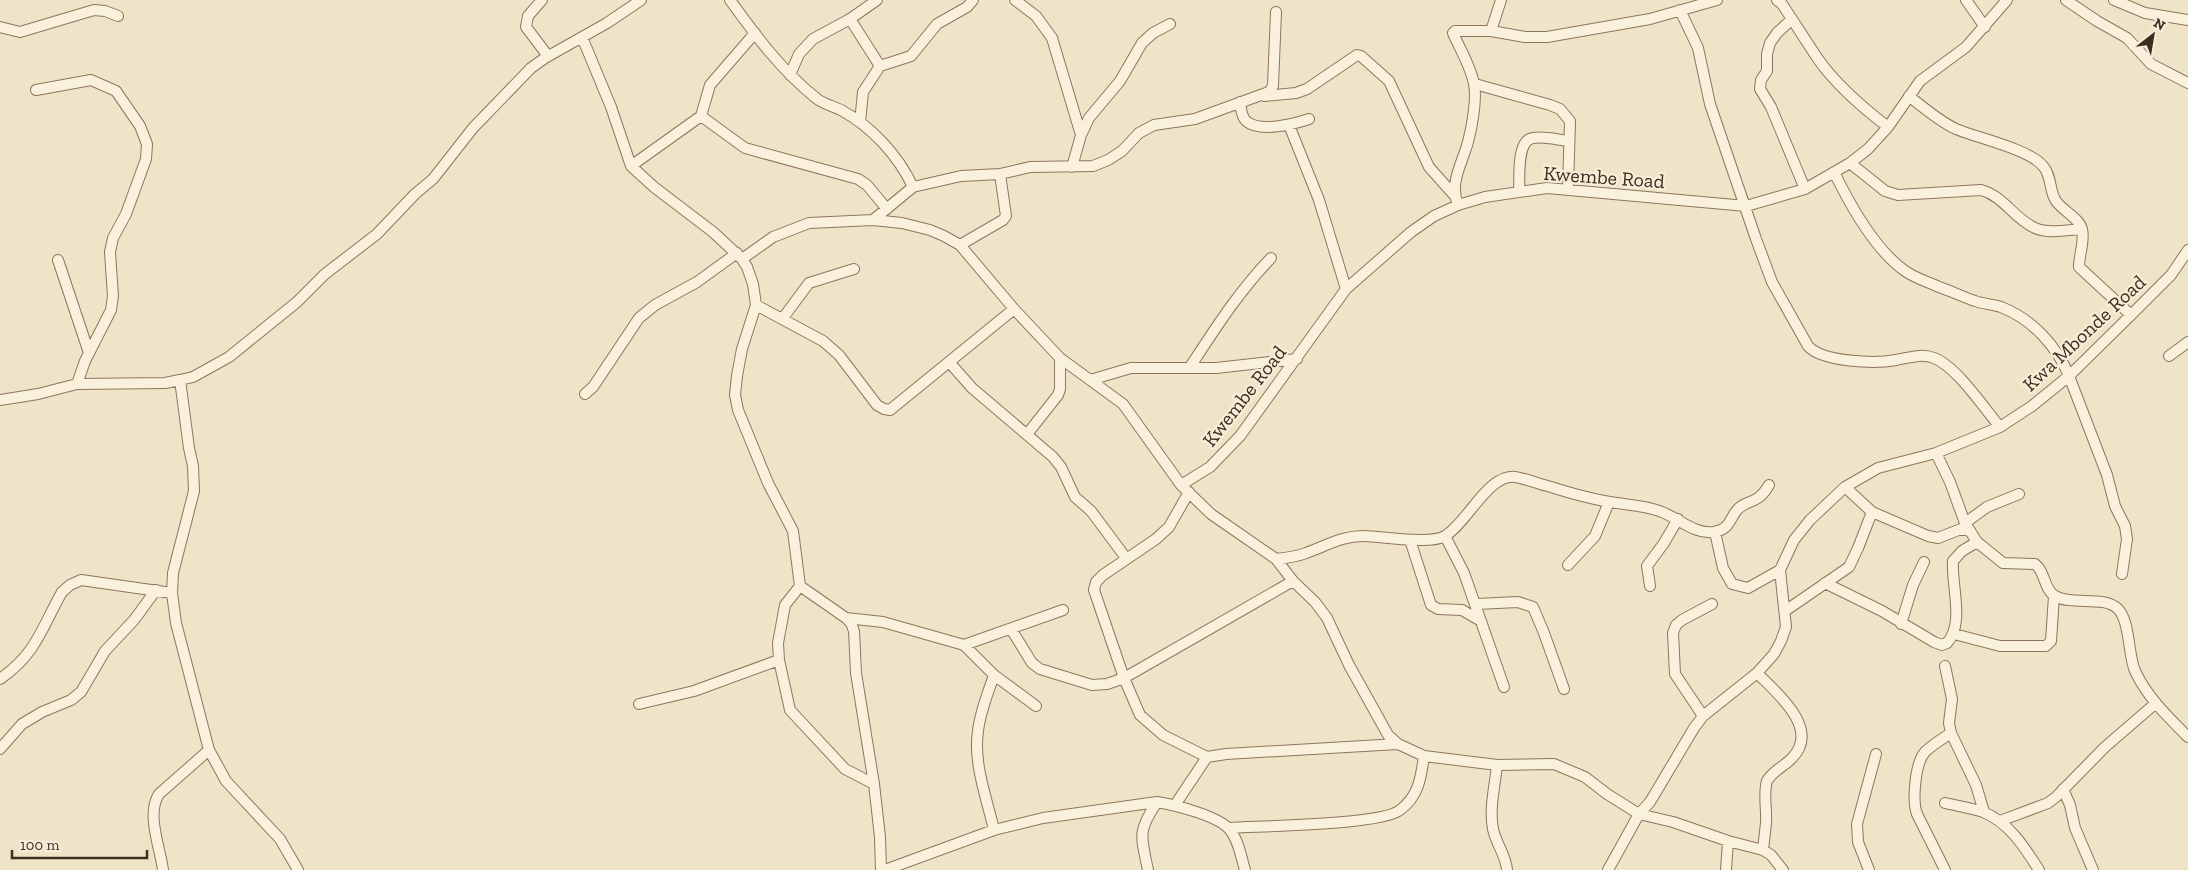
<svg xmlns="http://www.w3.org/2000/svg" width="2188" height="870" viewBox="0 0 2188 870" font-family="'Zilla Slab',serif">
<rect width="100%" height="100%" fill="#f0e4c8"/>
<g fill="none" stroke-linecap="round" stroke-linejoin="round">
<defs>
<path id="minor" d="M542 0 528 16 526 27 548 56
M730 0C756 36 781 70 816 98 823 104 833 106 841 110 872 127 898 155 913 187
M1015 0 1036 16 1052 38 1081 135
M1777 0 1782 4C1794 22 1806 41 1818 59 1837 86 1863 108 1888 127
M1966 0 1985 27
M2066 0 2097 21 2127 38 2151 64 2188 83
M2114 0 2145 13 2188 20
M1680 10 1698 48 1710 104 1756 239 1772 282 1808 346C1822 362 1875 364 1896 360 1909 358 1921 353 1934 358 1956 366 1984 408 2000 427
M850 19 880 66 863 92 860 122
M1792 19 1777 33 1770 43 1767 54V71L1761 80 1760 89 1771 107 1805 189
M0 27 20 32 94 10 105 11 118 16
M1491 31 1501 0
M582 37 611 107 631 166 654 187 713 232 742 259 747 267 753 284 756 305 742 349 737 376 735 395 738 410 768 483 793 531 800 586 846 618 851 623 854 631 856 673 874 784 880 837 881 870
M880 66 911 56 937 24 967 7 973 0
M790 75 799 54 813 39 850 19 877 0
M1475 84 1550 105 1560 109 1570 121 1568 189
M36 90 91 80 116 91 140 126 147 144 146 159 126 214 113 238 110 252 113 296 111 310 85 361 77 384
M1264 96 1296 93 1307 89 1357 55 1361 56 1389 81 1429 167 1454 195
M1909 96C1924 108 1939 121 1956 129 1977 138 2029 149 2043 166 2052 176 2049 191 2056 201 2063 211 2079 218 2082 229 2085 240 2079 255 2079 267L2131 315
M1240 102C1241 108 1241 116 1246 121 1260 133 1294 124 1309 119
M701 116 745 148 858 179 867 185 887 209
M1289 125 1319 200 1346 289
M1850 163 1885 191 1898 195 1981 190C2004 196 2014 219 2035 228 2048 234 2068 230 2082 229
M631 166 701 116 710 85 755 33
M1072 167 1081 135 1089 118 1120 81 1142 43 1153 33 1170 24
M1834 172C1850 205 1874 249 1905 271 1915 278 1928 282 1939 287 1951 291 1963 297 1975 301 1983 304 1992 304 2001 307 2032 319 2057 346 2069 376L2107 475 2115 506 2125 526 2127 539 2122 574
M1519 192C1520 178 1516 140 1533 138 1544 136 1558 140 1569 141
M1458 205C1449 183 1462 164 1468 142 1472 127 1477 99 1474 84 1471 67 1460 49 1453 33L1455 31H1491L1525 37H1547L1650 19 1717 0
M873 220 913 187 961 176 1000 174 1030 167 1093 166 1108 160 1122 151 1139 133 1154 125 1195 119 1269 92 1273 86 1276 12
M960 245 1003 220 1006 216 1000 174
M742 259 773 237 809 223 873 220 902 223 930 230 944 236 960 245 1014 309 1060 358 1123 404 1181 485 1211 514 1276 559 1293 581 1315 602 1327 618 1349 665 1388 735 1398 744 1424 756 1497 765 1554 764 1585 777 1607 794 1639 814 1673 822 1728 841 1763 850 1771 855 1783 870
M58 260 89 353
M756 305 823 341 839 355 877 405 884 409 890 410 1014 309
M783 318 809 283 854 269
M2169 356 2188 342
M950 363 972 388 1053 457 1061 467 1075 497 1091 511 1126 558
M1190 367C1215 329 1239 291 1271 258
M180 380 189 448 193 466 194 491 173 573 172 593 176 623 209 750 226 781 280 839 298 870
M1090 380 1131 368H1216L1297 359
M585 394 593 387 639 318 655 305 697 282 737 253
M0 400 38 394 77 384 165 383 180 380 193 377 229 357 297 302 325 274 377 234 415 194 433 179 473 128 531 68 545 58 607 23 641 0
M1028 433 1058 395 1060 389V358
M1936 453 1950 482 1965 523 1977 542 2003 563 2035 564C2045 571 2044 590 2055 596 2072 606 2104 595 2118 609 2130 621 2128 655 2135 671 2147 697 2168 717 2188 737
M1181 485 1210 467 1240 436 1346 289 1411 232 1434 216 1458 205 1485 197 1547 188 1746 206 1805 189 1850 163 1868 149 1888 127 1920 81 1966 47 2007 0
M1845 487 1872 512 1928 536 1938 538 1961 529 1969 531
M1189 492 1169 527 1156 539 1103 575 1096 582 1094 590 1124 678 1140 715 1163 735 1207 757
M1965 523 1987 507 2019 494
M1715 532 1723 568 1732 584 1748 588 1780 570
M1445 536 1464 573 1504 687
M1410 540 1431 605 1438 609 1462 610 1481 621
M1276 559C1286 558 1296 557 1306 553 1326 546 1341 536 1363 536 1382 536 1430 545 1445 536 1468 522 1488 474 1515 477 1527 479 1539 484 1551 487 1570 493 1591 499 1610 502 1627 505 1645 505 1662 512 1678 518 1695 535 1714 532 1730 529 1729 520 1737 510 1746 499 1757 506 1769 485
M1568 565 1595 536 1609 502
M1825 583 1882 611 1934 642 1942 645 1947 643C1965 624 1951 584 1953 561L1962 551 1977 542
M800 586 785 605 778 643 779 660 790 710 845 769 874 784
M1650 586 1647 566 1664 543 1678 519
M1476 604 1518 602 1533 607 1544 633 1564 689
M1785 611 1849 567 1858 548 1872 512
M846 618 883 622 964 645 994 675 1036 706
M1901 624 1913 585 1924 562
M1011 629 1032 663 1040 669 1092 685 1107 684 1124 678 1293 581
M1954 634 2000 646H2046L2051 641 2054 596
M964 645 1063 610
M1945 666 1952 699 1949 723 1951 733 1976 785 1984 812
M1757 673C1777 693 1821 729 1792 758 1785 766 1772 771 1767 781 1763 793 1767 810 1766 823 1765 832 1764 841 1763 850
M994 675C988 693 980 712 978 731 973 763 987 799 994 830
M0 679C37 653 41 629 62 592L70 585 81 580 172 593
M639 704 694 691 779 660
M1703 716 1675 674 1673 633 1676 625 1682 620 1712 604
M0 749 22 724 42 712 71 700 81 692 105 651 134 620 156 590
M1497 765C1495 785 1489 809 1493 829 1496 844 1506 855 1507 870
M2063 789 2070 805 2075 828 2093 870
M1945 803C1958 806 1971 808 1983 812 2009 822 2025 848 2039 870
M1175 805 1207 757 1226 754 1398 744
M2000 821 2048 803 2056 797 2105 747 2156 703
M1229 828C1259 826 1382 825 1400 810 1419 796 1421 777 1424 756
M163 870C160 847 146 814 159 794L209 750
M885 870 994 830 1043 818 1157 802C1175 805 1219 816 1230 830 1239 841 1241 857 1245 870
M1148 870C1141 836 1137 832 1157 802
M1608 870 1639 814 1650 802 1694 728 1703 716 1757 673 1774 654 1781 641 1786 627 1780 570 1794 540 1810 520 1845 487 1878 468 1936 453 2000 427 2032 406 2069 376 2131 315 2171 275 2188 250
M1726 870 1728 841
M1869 870 1858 842 1857 824 1876 754
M1945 870 1917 814C1912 801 1915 763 1925 752 1932 745 1942 739 1951 733"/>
</defs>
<use href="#minor" stroke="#8d765c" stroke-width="12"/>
<use href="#minor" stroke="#faf1dc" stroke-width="10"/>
</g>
<g text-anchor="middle" stroke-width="4.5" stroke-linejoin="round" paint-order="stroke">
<g font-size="20" fill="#3d2e20" stroke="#f7eed8">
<text transform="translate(1604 177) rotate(4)" y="7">Kwembe Road</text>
<text transform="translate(2084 333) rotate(-43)" y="7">Kwa Mbonde Road</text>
<text transform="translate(1244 396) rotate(-52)" y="7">Kwembe Road</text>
</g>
</g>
<g transform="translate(2153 35) rotate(31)" stroke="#f7eed8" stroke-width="4" paint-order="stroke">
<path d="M0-4L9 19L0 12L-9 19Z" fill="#3d2e20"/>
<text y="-8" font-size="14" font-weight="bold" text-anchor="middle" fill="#3d2e20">N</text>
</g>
<path d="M12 850v8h135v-8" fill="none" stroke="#3d2e20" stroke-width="2.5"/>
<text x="20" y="850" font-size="15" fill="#3d2e20" stroke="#f7eed8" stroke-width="4" paint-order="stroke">100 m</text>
</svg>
